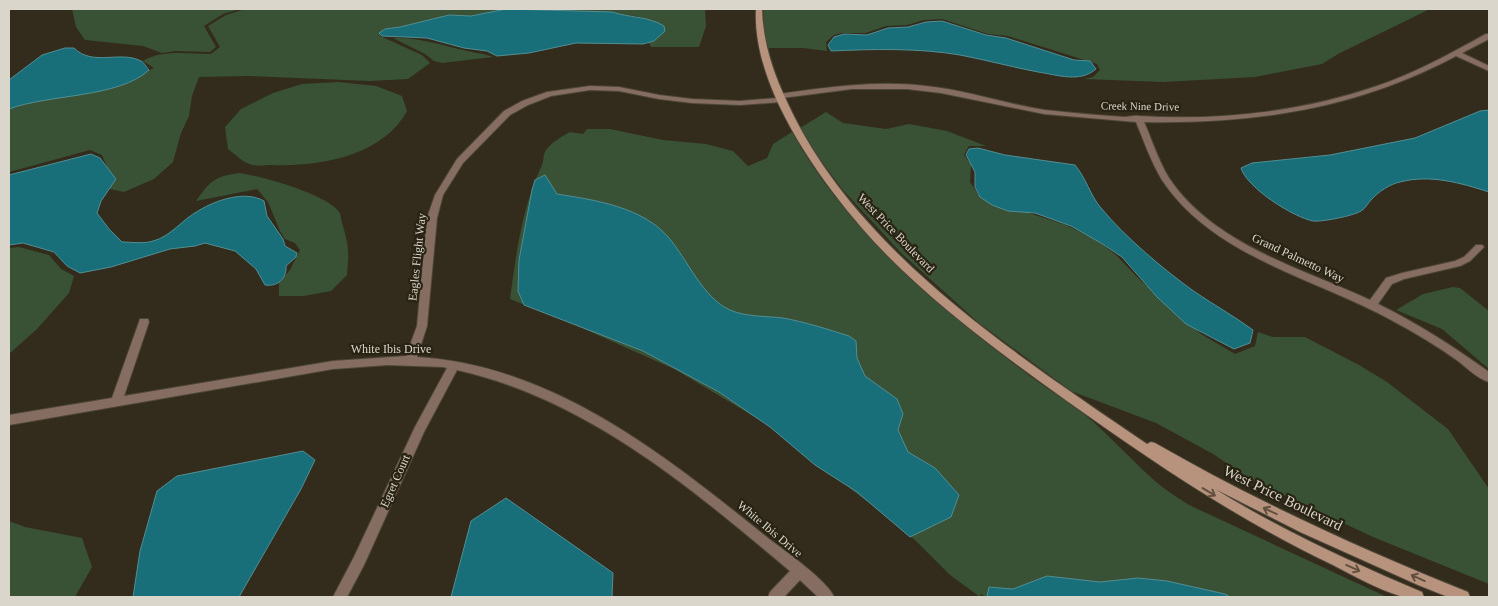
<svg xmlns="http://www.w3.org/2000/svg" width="1498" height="606" viewBox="0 0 1498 606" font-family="'Times New Roman',serif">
<rect width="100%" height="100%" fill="#332c1c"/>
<path fill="#395135" d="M72 9H240L223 14 204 26 216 47 210 52 176 51 162 53 143 46 85 40 76 27Z
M245 9H506L471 16 449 15 400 27 385 29 380 36 422 55 430 63 408 79 370 81 248 76 199 77 192 96 189 116 181 133 173 162 154 179 124 192 105 188 110 174 102 155 90 150 9 172V109C56 93 109 89 154 68L143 61C162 49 190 54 211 54L220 47 208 26 226 15Z
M547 9H705L706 26 699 47H651L649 43 654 41 657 23 636 16 620 15 612 12H569Z
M763 9H1430L1338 54 1322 64 1255 77 1163 82 1084 79 1093 77 1100 70 1097 64 1008 36 988 34 942 19 924 20 907 25 886 26 866 33H842L834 35 826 42 827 51 803 48H767L764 31Z
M393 38C421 38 437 44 463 50 473 53 483 53 493 57L442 63 434 61 425 54Z
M338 82 376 86 402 96 407 111C383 156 319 167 272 165 266 165 256 167 250 164 242 162 234 153 228 149L225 127 241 109 273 93 302 84Z
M826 112 843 123 886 129 909 124 947 131 986 146H969L964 155 971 165 970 182 980 197 1066 225 1098 241 1116 255 1138 278 1201 334 1235 354 1255 346 1258 332 1273 337H1305L1359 365 1387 382 1448 429 1489 489V584L1373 537 1250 479 1213 454 1156 423 1071 391 979 323 901 253 843 190 816 154 800 128Z
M587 129H610L663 140 706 144 733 151 748 166 767 158 773 144 792 132C843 226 940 309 1025 372 1044 387 1065 399 1084 414 1111 436 1134 464 1161 486 1170 493 1180 499 1189 505L1387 597H985L981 594 980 597 950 575 916 541 896 524 770 426 676 370 582 328 510 299C516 254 522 207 542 165 544 160 543 154 546 150 552 142 561 137 570 132L583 134Z
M239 173C261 176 326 194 339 212 341 214 341 220 342 223 349 246 349 251 347 275L331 291 304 296H279V282L290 270 300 250 295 243 285 239 280 231 268 202 257 189 196 201C211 180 214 177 239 173Z
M19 247 49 255 61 269 74 276 69 293 37 329 9 354V248Z
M1453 287 1460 288 1489 311V369L1442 329 1396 310 1423 294Z
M9 521 25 527 82 538 92 567 75 597H9Z"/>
<path fill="#186f7a" stroke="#528e93" d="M506 9 612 12C630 18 648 16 664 26L665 31 654 41 643 44 576 43 529 53 497 56 487 51 464 48 427 38 382 36 379 33 385 29 400 27 449 15 471 16Z
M942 21 986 35 1006 38 1074 60 1090 61 1096 69C1080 83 1058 75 1038 72 1012 67 986 60 960 55 919 48 873 49 831 51L828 45 834 37 844 34 867 35 888 28 908 27 926 22Z
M65 48H74C93 67 120 50 141 61 144 62 146 67 149 70 119 98 49 94 9 109V80L42 55Z
M1489 110V192C1461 183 1430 174 1400 182 1390 184 1378 192 1371 200 1368 203 1365 209 1361 211 1353 216 1322 222 1313 221 1293 217 1247 188 1241 168L1252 163 1330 155 1415 138 1480 111Z
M978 148 1005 155 1075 165C1086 178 1090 195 1101 208 1125 237 1164 270 1195 292 1214 305 1234 316 1253 330L1250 343 1234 349 1186 324 1157 297 1122 257 1101 243 1071 226 1035 213 1008 211 992 205 980 197 975 187V172L966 155 969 149Z
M91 154 100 158 116 179 101 201 97 213 109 229 122 242C131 242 144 244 153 241 170 237 183 219 198 211 216 200 245 190 264 201L267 216 283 239 285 246 297 253 296 257 286 266C287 279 277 287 265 285L256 269 235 251 205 243 195 246 170 249 111 267 80 273 67 266 54 252 23 243 9 245V175Z
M545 175 557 194C595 200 643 207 669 238 687 259 703 298 730 310 746 317 766 316 783 318 805 322 827 329 849 336L856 341 857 358 865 376 897 399 903 414 898 430 908 452 935 468 959 495 951 517 910 537 857 492 815 465 770 427 719 392 643 351 524 305 518 291 519 260 532 190 535 180Z
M303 451 315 460 301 489 239 597H133L140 551 157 491 177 476Z
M506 498 613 573 612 597H451L471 521Z
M1047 576 1100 582 1138 578 1167 581 1225 594 1230 597H987L989 587 1013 589Z"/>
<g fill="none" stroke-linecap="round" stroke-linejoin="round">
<defs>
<path id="street" d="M1486 34H1489V39L1462 53 1489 66V71L1456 56C1356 109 1256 124 1144 122 1152 140 1158 160 1169 178 1214 245 1301 268 1370 300L1386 278 1402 273 1455 261 1464 257 1476 245H1482L1484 247 1470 261 1460 266 1404 279 1392 284 1378 304C1417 323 1454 347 1489 372V382C1478 379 1467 368 1458 361 1437 346 1416 333 1393 321 1316 278 1214 258 1162 180 1151 162 1144 141 1136 122L1044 114 941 93 907 89H852L782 98 785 100 781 102 740 105 692 103 659 99 619 91 590 90 551 96 528 105 510 115 463 163 443 195 437 218 427 326 417 357C554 365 667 457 769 539 784 550 828 581 834 597H818L800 580 784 597H768L770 592 790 571C691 488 587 399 457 370L424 432 364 565 347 597H333L354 557 415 427 447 368 443 367 388 365 333 369 9 425V415L112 398 139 322 140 319H148L149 322 124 396 333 361 406 356 417 326 427 218 435 195 457 159 504 111 522 101 547 92 590 86 619 87 659 95 692 99 740 101 777 98 775 96 779 94C828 87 877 80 926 86 966 90 1005 104 1045 110 1071 113 1097 115 1124 117 1129 117 1134 115 1139 116 1217 121 1302 112 1377 86 1416 73 1451 53 1486 34Z"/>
<path id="secondary" d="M756 9H762C763 44 774 75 789 106 858 253 1017 355 1147 444L1151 442 1155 443C1256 501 1360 549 1468 592L1470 597H1448L1418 585 1300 532 1215 489C1281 530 1351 562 1422 592L1424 597C1416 597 1407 599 1400 596 1377 589 1354 576 1333 565 1238 520 1153 462 1067 401 996 350 918 293 861 227 814 172 752 84 756 9Z"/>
</defs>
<use href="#street" stroke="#4e4738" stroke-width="2"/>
<use href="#secondary" stroke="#4e4738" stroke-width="2"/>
<use href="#street" fill="#856e61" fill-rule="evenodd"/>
<use href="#secondary" fill="#b7937e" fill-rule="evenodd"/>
</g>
<defs><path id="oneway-shaft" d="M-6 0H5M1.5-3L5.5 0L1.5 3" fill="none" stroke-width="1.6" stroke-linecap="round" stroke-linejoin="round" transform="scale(1.25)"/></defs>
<g stroke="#62503e">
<use href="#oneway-shaft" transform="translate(1209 492) rotate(31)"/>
<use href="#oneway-shaft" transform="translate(1270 511) rotate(-155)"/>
<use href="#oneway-shaft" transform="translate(1353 568) rotate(25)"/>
<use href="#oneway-shaft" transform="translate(1418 578) rotate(-156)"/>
</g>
<g text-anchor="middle" stroke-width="4.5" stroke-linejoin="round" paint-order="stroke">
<g font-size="11" fill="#dad6cc" stroke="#292313">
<text transform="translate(1140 106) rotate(1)" y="4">Creek Nine Drive</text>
</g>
<g font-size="12" fill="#dad6cc" stroke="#292313">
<text transform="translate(896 233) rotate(46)" y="4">West Price Boulevard</text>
<text transform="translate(417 257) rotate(-84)" y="4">Eagles Flight Way</text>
<text transform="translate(1298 258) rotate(25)" y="4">Grand Palmetto Way</text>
<text x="391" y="353">White Ibis Drive</text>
<text transform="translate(395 481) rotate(-66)" y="4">Egret Court</text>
<text transform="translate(770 529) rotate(40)" y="4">White Ibis Drive</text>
</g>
<g font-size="15" fill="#dad6cc" stroke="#292313">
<text transform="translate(1283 498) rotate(26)" y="5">West Price Boulevard</text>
</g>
</g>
<rect width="1498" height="606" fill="none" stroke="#dad6cc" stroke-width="20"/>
</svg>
